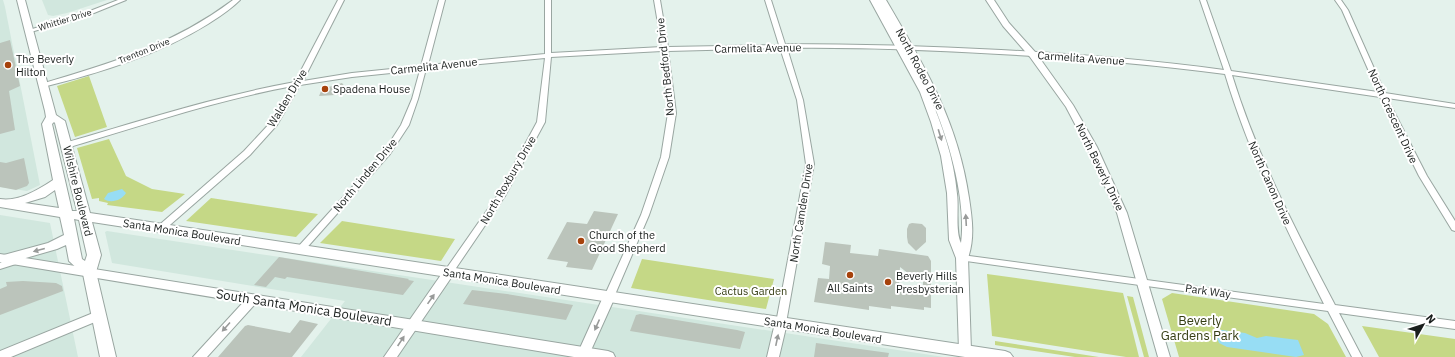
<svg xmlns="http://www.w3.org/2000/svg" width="1455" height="357" viewBox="0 0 1455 357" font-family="'IBM Plex Sans',sans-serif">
<rect width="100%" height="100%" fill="#e4f2ec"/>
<path fill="#d1e7de" d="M0 0H3L5 7 40 185 27 191 0 187Z
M42 0H107L67 13 53 16 48 15Z
M0 215 50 223 78 357H0Z
M107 231 944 357H301L345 301 112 263 105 232Z"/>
<path fill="#c5d886" d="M89 76 107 127 75 137 57 86Z
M109 139 126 176 152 189 185 194 162 212 107 205 108 203 99 201V198L92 199 77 148Z
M211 198 318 214 296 237 186 221Z
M342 221 455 239 441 261 320 243Z
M642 259 774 279 766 309 631 288Z
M987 274 1123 293 1139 357H1126L992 336Z
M1172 293 1314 314 1328 324 1346 357H1179L1162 299Z
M1127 296 1133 297 1149 357H1144Z
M1362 326 1455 339V357H1379Z
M995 341 1099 357H1075L995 345Z"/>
<path fill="#97ddf4" d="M122 189 126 193C122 200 111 204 104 199L108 193Z
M1214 329 1245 333 1257 338 1266 336 1298 340 1304 355 1296 357 1227 347 1219 343Z"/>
<path fill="#bbc4bb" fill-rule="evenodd" d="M10 40 20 86 9 91 15 130 0 134V43Z
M342 83 351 94 319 96 322 89Z
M24 158 29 183 27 186 16 190 0 187V162L6 163Z
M594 211 618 214 592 270 566 267 568 262 547 259 567 222 587 224Z
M912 223 922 224 926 228V242L916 251 908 243 907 237V229L909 224Z
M825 242 851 245 850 253 878 256 879 249 928 256 931 261V308L924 307V310L891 306V309L869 306V310L814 302 818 278 829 279 830 266 822 264ZM900 267 913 277 923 278V291L899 287Z
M279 257 409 279 408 280 414 281 403 295 287 277 285 279 275 277 266 287 254 285Z
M23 281 56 283 62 286 63 291 0 315V289L7 286 6 282Z
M472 290 507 294 573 305 566 320 463 304Z
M640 314 737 330 745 332 740 349 630 331 636 315Z
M300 320 318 324 292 357H218L245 326 248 325 290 333Z
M816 343 889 353 888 357H814Z"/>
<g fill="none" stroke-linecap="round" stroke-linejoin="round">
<defs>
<path id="minor" d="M118 0H126L94 13 31 32H27L26 31 90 11Z
M233 0H240C231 9 219 17 208 24 158 55 100 73 43 87L40 85 41 84C112 63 173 45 233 0Z
M338 0H344L303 81 352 73 421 66 439 0H445L428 65 545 54V0H551V53L662 47 654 0H660L668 47 779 45 765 0H771L785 44C857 44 929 46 1001 50 1075 54 1150 60 1224 70L1200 0H1206L1231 71 1378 92 1342 10 1335 0H1341L1348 10 1385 93 1455 104V108L1387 98 1427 176 1455 221V231L1452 230 1419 176 1380 97 1232 75C1257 156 1296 231 1335 305L1455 321V329L1339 313 1362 357H1352L1328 311 959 260 957 258 959 256 962 255 1324 304C1286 229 1249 154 1225 74 1150 64 1074 58 999 54 928 50 857 47 787 48L803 100 814 164 786 323 784 326 781 327 778 326 776 323 806 164 797 100 780 48 668 51 676 113 669 157 649 215 614 297 612 299 609 300 606 299 604 297 641 215 661 157 668 113 662 51 551 57 545 122 505 196 452 274H446L444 272 497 196 537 122 545 58 426 69 418 99 409 125 390 154 303 252H297L296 250 297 248 383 153 401 125 412 99 420 70 352 77 300 85 277 125 250 155 163 231 160 232 156 229 157 227 244 151 271 122 293 86C217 100 143 125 70 147H67L63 145 64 143C141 121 217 96 295 82Z
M16 258 19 259 21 261 19 263 0 269V263Z"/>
<path id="tertiary" d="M870 0H878L928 92 878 0H886C924 65 958 121 969 198 972 218 975 238 968 258L971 351 970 355 965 356 960 355 959 351 956 258 949 240 947 193 941 156 931 122 920 92ZM928 92C947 132 967 199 961 243 955 231 959 207 957 194 954 158 942 125 928 92Z
M986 0H994L1009 23 1036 53 1073 105 1097 147 1127 213 1170 357H1158L1117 213 1087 147 1066 107 1030 57 1003 26Z
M449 268 453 269 455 272 397 357H384L445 269Z
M609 293 613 294 615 297 588 357H576L603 297 605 294Z
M253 295 257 296 259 299 257 302 207 357H193L249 296Z
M98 311 102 313 104 316 102 319 11 357H0V351Z
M781 318 785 320 787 323 779 357H767L775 323 777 320Z"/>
<path id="secondary" d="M0 254 608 351 613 353 615 357H574L0 262Z"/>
<path id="primary" d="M17 0H25L56 115 65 121 90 213 1005 351 1010 353 1013 357H965L92 222 101 255 96 272 116 357H100L83 274 69 261 66 245 57 249 5 264 0 262V256L48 243 64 235 60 217 0 207V199C18 202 38 190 53 180L42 124 46 117 45 111ZM54 122 55 123 77 211H72L52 124ZM55 190 59 208 25 203 45 197ZM74 219 79 220 87 255 85 261 82 259Z"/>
</defs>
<use href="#minor" stroke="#99a6a1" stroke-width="2"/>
<use href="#tertiary" stroke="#99a6a1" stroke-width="2"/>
<use href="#secondary" stroke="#99a6a1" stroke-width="2"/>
<use href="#primary" stroke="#99a6a1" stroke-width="2"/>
<use href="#minor" fill="#fff" fill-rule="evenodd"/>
<use href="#tertiary" fill="#fff" fill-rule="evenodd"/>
<use href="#secondary" fill="#fff" fill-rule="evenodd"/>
<use href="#primary" fill="#fff" fill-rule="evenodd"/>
</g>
<defs><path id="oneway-solid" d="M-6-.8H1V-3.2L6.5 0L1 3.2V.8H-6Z"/></defs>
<g fill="#989a99">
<use href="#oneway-solid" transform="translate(940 135) rotate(73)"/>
<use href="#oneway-solid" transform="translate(966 220) rotate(-93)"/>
<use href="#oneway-solid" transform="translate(39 250) rotate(165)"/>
<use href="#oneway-solid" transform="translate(431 299) rotate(-55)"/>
<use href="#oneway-solid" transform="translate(597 325) rotate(114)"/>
<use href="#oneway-solid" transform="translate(226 327) rotate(132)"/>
<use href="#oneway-solid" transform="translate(777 340) rotate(-78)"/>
<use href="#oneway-solid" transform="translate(401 341) rotate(-56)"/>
</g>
<g fill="#a6420c" stroke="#fff" stroke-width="1.5">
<circle cx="8" cy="65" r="4"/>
<circle cx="325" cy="89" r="4"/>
<circle cx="581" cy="241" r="4"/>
<circle cx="850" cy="275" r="4"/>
<circle cx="888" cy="282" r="4"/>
</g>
<g text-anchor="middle" stroke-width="4" stroke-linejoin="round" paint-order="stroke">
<g font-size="9" fill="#191e1c" stroke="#fff">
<text transform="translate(65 20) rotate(-17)" y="3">Whittier Drive</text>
<text transform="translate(144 51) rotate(-22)" y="3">Trenton Drive</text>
</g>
<g font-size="11" fill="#191e1c" stroke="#fff">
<text transform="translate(758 48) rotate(-1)" y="4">Carmelita Avenue</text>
<text transform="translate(1081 58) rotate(4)" y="4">Carmelita Avenue</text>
<text transform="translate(434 66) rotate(-6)" y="4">Carmelita Avenue</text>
<text transform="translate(665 67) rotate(-96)" y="4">North Bedford Drive</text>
<text transform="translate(920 69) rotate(62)" y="4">North Rodeo Drive</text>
<text transform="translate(287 98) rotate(-59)" y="4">Walden Drive</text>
<text transform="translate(1393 116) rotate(65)" y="4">North Crescent Drive</text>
<text transform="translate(1100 167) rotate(64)" y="4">North Beverly Drive</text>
<text transform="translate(365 175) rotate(-50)" y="4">North Linden Drive</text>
<text transform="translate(508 180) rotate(-60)" y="4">North Roxbury Drive</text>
<text transform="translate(1270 183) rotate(66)" y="4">North Canon Drive</text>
<text transform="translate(78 191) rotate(76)" y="4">Wilshire Boulevard</text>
<text transform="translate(801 213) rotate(-81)" y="4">North Camden Drive</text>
<text transform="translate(182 232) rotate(9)" y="4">Santa Monica Boulevard</text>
<text transform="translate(502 281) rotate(9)" y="4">Santa Monica Boulevard</text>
<text transform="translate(1208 291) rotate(8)" y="4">Park Way</text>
<text transform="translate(823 330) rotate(9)" y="4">Santa Monica Boulevard</text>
</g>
<g font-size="11" fill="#191e1c" stroke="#fff" text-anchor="start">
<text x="16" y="63">The Beverly<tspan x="16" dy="13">Hilton</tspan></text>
<text x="333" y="93">Spadena House</text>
<text x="589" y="239">Church of the<tspan x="589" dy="13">Good Shepherd</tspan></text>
<text x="896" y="280">Beverly Hills<tspan x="896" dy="13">Presbysterian</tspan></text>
<text x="850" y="292" text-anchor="middle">All Saints</text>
</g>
<g font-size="11" fill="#353d13" stroke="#fff">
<text x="751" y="295">Cactus Garden</text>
</g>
<g font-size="13" fill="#191e1c" stroke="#fff">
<text transform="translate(304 307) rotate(9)" y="5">South Santa Monica Boulevard</text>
</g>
<g font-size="13" fill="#353d13" stroke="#fff">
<text x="1200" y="325">Beverly<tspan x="1200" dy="15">Gardens Park</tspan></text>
</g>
</g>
<g transform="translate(1423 325) rotate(51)" stroke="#ffffff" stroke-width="3" paint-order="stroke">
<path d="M0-3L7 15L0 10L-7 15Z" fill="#191e1c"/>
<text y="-6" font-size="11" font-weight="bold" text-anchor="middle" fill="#191e1c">N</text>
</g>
</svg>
